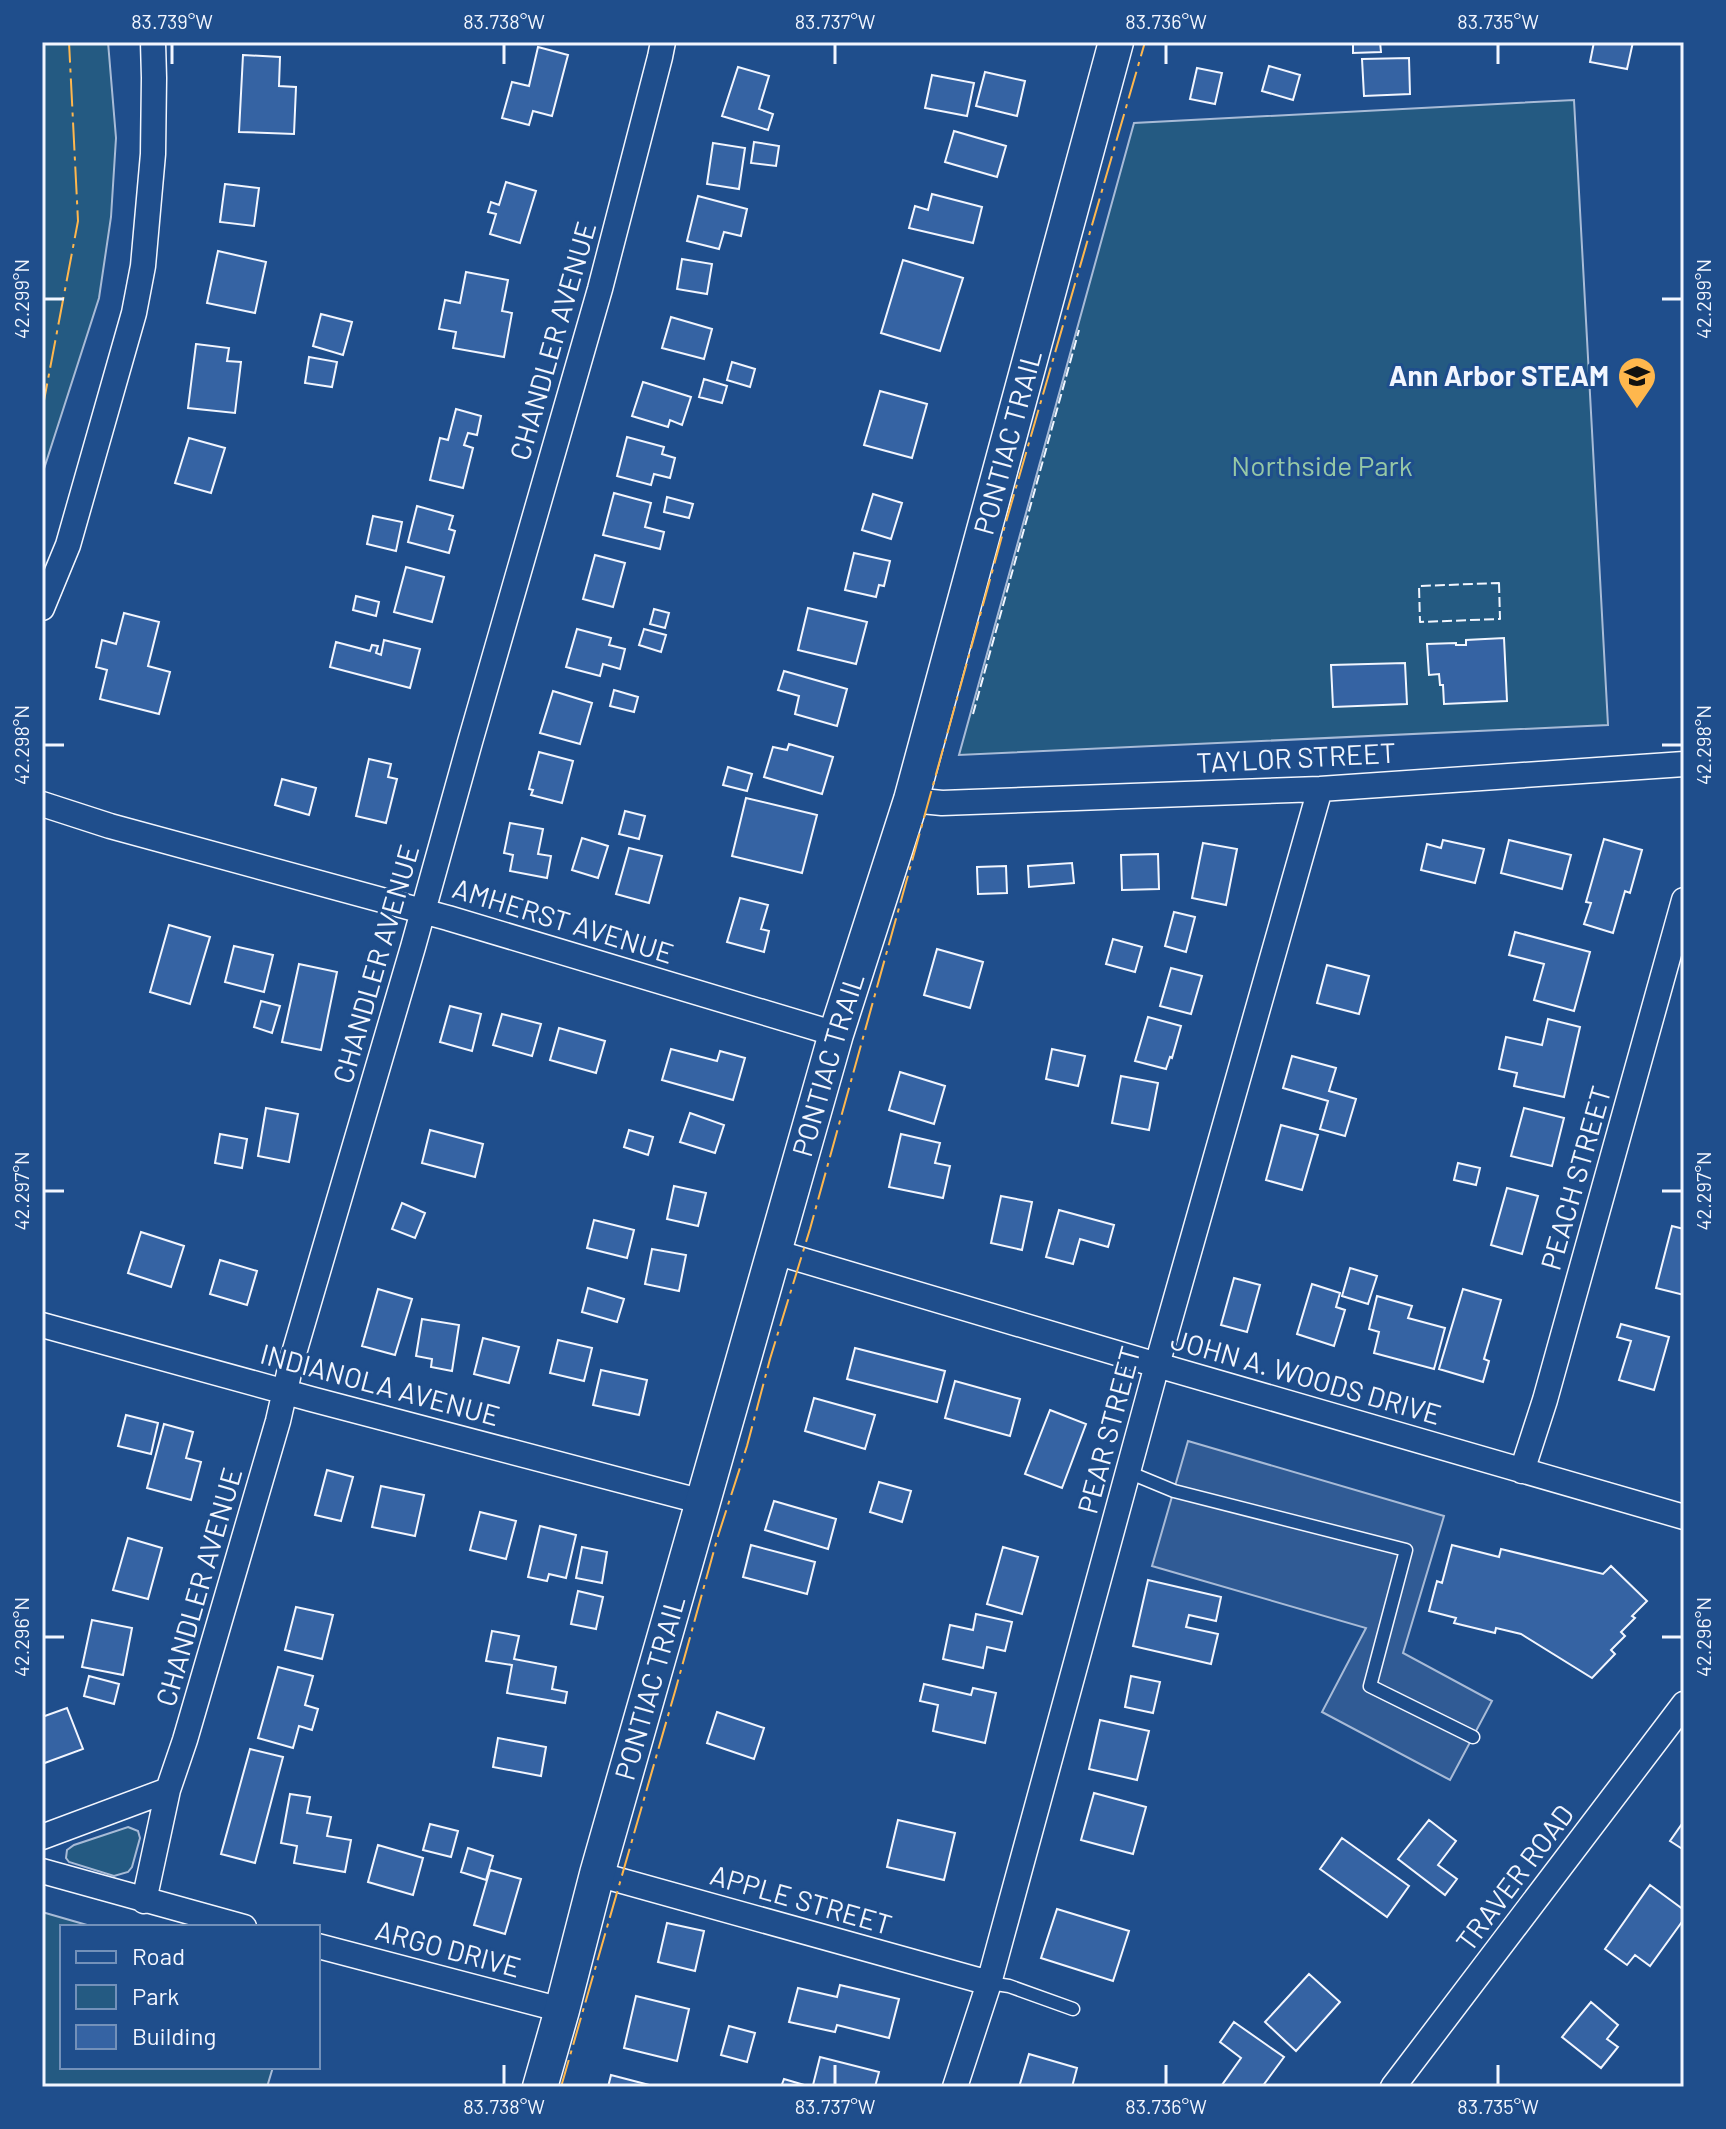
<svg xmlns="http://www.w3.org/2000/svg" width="1726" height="2129" viewBox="0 0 1726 2129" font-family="Barlow,sans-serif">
<rect width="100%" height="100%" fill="#1f4e8c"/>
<path fill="#245a82" stroke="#a8bbd7" stroke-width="2" d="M42 42H108L116 138 111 217 99 298 42 475Z
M1574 100 1608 725 959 755 1134 123Z
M128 1827 138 1831 140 1838 132 1867 128 1872 114 1876 69 1862 66 1858 67 1850 74 1845Z
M42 1912 94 1927H62V2067H273L267 2087H42Z"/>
<path fill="#305b95" stroke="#a8bbd7" stroke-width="2" d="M1188 1441 1444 1516 1403 1653 1492 1701 1450 1780 1322 1712 1366 1628 1152 1566Z"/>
<path fill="#3563a3" stroke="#f2f6ff" stroke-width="2" d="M1353 42H1380L1381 52 1353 53Z
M1594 42H1633L1627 69 1590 62Z
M538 47 568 55 552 116 533 111 529 125 502 118 512 82 529 86Z
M243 55 280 57 279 86 296 87 294 134 239 132Z
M1409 58 1410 94 1364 96 1362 59Z
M1269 66 1300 75 1293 100 1262 91Z
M738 67 769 76 759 109 773 114 768 130 722 116Z
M1197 68 1222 73 1215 104 1190 99Z
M985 72 1025 81 1017 116 976 106Z
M932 75 974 83 967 116 925 108Z
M954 131 1006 146 997 177 945 162Z
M754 142 779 146 776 166 751 163Z
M713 143 745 148 739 189 707 184Z
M506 182 536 191 520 243 490 234 496 214 488 212 491 202 499 205Z
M225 184 259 188 254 226 220 222Z
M932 194 982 207 973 243 909 228 915 206 928 210Z
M698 196 747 209 741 236 724 232 719 249 687 241Z
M218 251 266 262 255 313 207 303Z
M682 259 712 264 707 294 677 289Z
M903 260 963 278 940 351 881 333Z
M466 272 508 280 502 311 512 313 504 357 453 348 456 332 439 329 445 300 460 303Z
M321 314 352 322 343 355 313 346Z
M671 317 712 329 704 359 662 348Z
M196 344 229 348 227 361 241 362 235 413 188 408Z
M309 357 337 362 332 387 305 383Z
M732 362 755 369 750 387 727 380Z
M704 379 727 386 722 403 699 397Z
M643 382 691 397 682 425 670 420 668 427 632 416Z
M880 391 927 404 912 458 864 445Z
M456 409 481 416 477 435 468 433 464 445 473 448 463 488 430 480 440 438 448 440Z
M627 437 664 447 662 454 675 458 670 478 654 474 651 485 617 476Z
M189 438 225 448 211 493 175 483Z
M614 493 651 503 645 527 664 532 660 549 603 535Z
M873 494 902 503 891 539 862 530Z
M667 497 693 504 689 518 664 512Z
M417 506 453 516 449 529 455 531 449 553 408 542Z
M373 516 402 522 396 551 367 544Z
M854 553 890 561 884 586 879 585 876 597 845 590Z
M595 555 625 563 613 607 583 599Z
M406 567 444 577 432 622 394 612Z
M356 596 379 602 376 616 353 610Z
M808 608 867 622 856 664 798 650Z
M654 609 669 613 665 628 650 624Z
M124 613 159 622 148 666 170 672 159 714 100 699 107 670 96 667 102 640 116 644Z
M577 629 611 638 609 645 625 649 620 669 603 664 600 676 566 667Z
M644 629 666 635 661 652 639 645Z
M1504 638 1507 701 1444 704 1443 685H1440L1439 674 1429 675 1427 644 1456 643V645H1466V640Z
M384 640 420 649 410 688 330 667 336 642 370 651 372 645 378 646 376 653 381 655Z
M1405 663 1407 704 1333 707 1331 665Z
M784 671 847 689 837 726 795 714 799 696 778 690Z
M614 690 638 697 634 712 610 706Z
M553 691 592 703 580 744 540 733Z
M789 744 833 757 822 794 764 777 773 747 787 750Z
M539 752 573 761 562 803 531 795 533 790 529 789Z
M369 759 391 764 388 777 397 779 386 823 356 816Z
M728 767 752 774 747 791 723 785Z
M282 779 316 788 309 815 275 805Z
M746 798 817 815 802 873 732 856Z
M625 811 645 816 639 839 619 834Z
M510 823 543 829 538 854 551 856 547 878 510 871 513 855 504 853Z
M582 838 608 846 598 878 572 870Z
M1604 839 1642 850 1630 893 1625 891 1613 933 1584 924 1591 903 1586 902Z
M1443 840 1484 849 1475 883 1421 870 1427 844 1441 848Z
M1509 840 1571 855 1562 889 1501 873Z
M1203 843 1237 849 1226 905 1192 898Z
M629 848 662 856 649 903 616 894Z
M1158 854 1159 889 1122 890 1121 855Z
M1072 863 1074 883 1029 887 1028 866Z
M1006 866 1007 893 978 894 977 867Z
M740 898 768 905 761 929 769 931 764 952 727 942Z
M1174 912 1195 917 1186 952 1165 946Z
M169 925 210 937 190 1004 150 992Z
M1515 932 1590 952 1574 1011 1534 1000 1544 964 1509 955Z
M1113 939 1142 947 1135 972 1106 964Z
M234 946 273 955 264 992 225 982Z
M937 949 983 962 970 1008 924 995Z
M299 964 337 972 321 1050 282 1042Z
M1327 965 1369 976 1359 1014 1317 1003Z
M1171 968 1202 976 1191 1014 1160 1006Z
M261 1001 280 1006 272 1033 254 1027Z
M450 1006 481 1014 472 1051 440 1042Z
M502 1014 541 1024 532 1056 493 1045Z
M1148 1017 1181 1026 1172 1058 1170 1057 1166 1069 1135 1061Z
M1548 1019 1580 1027 1564 1097 1514 1086 1517 1073 1499 1069 1506 1037 1542 1045Z
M559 1028 605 1041 596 1073 550 1060Z
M671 1049 717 1061 720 1051 745 1058 733 1100 662 1080Z
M1052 1049 1085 1056 1078 1086 1046 1079Z
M1292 1056 1336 1068 1329 1091 1356 1099 1345 1136 1320 1129 1328 1101 1283 1088Z
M900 1072 945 1086 934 1124 889 1110Z
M1121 1076 1158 1083 1149 1130 1112 1123Z
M266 1108 298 1114 289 1162 258 1156Z
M1524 1108 1564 1118 1552 1166 1511 1156Z
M690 1113 724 1125 715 1153 680 1142Z
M1281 1125 1318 1135 1302 1190 1266 1180Z
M430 1130 483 1144 475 1177 422 1163Z
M629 1130 653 1137 648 1155 624 1147Z
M220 1134 247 1139 242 1168 215 1163Z
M901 1134 940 1143 935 1163 950 1166 943 1198 889 1187Z
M1458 1163 1480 1168 1476 1185 1454 1180Z
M674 1186 706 1193 698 1226 667 1219Z
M1507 1188 1538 1196 1522 1254 1491 1245Z
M1001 1196 1032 1202 1022 1250 991 1243Z
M402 1203 425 1213 415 1238 392 1229Z
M1059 1210 1114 1225 1108 1247 1080 1239 1073 1264 1046 1257Z
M594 1220 634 1230 627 1258 587 1248Z
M1672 1226 1684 1229V1295L1656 1288Z
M141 1232 184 1246 171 1287 128 1273Z
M652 1249 686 1255 679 1291 645 1284Z
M220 1260 257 1271 247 1305 210 1294Z
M1350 1268 1377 1276 1368 1304 1342 1296Z
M1234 1278 1260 1285 1247 1332 1221 1325Z
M1312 1284 1340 1293 1336 1307 1345 1310 1334 1346 1297 1334Z
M588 1288 624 1299 617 1322 582 1312Z
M378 1289 412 1299 395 1355 362 1346Z
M1463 1289 1501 1300 1484 1359 1489 1361 1483 1382 1439 1369Z
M1377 1296 1412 1306 1408 1318 1445 1328 1434 1369 1374 1353 1379 1332 1369 1329Z
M422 1319 459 1325 452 1371 431 1367 432 1359 416 1356Z
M1621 1324 1669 1337 1654 1390 1619 1380 1631 1341 1617 1337Z
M483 1338 519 1347 509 1383 474 1374Z
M558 1340 592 1348 584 1381 550 1373Z
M855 1348 945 1371 937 1402 847 1379Z
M601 1370 647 1380 639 1415 593 1405Z
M955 1381 1020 1399 1010 1436 945 1418Z
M814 1398 875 1415 865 1449 805 1431Z
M1050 1410 1086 1424 1062 1488 1025 1474Z
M126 1415 158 1423 151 1454 118 1446Z
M164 1424 193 1432 186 1458 201 1462 191 1500 147 1488Z
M327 1470 353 1477 341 1521 315 1515Z
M879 1482 911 1491 902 1522 870 1512Z
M381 1486 424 1495 415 1536 372 1527Z
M774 1501 836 1519 828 1549 765 1530Z
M480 1512 516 1521 506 1559 470 1550Z
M540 1526 576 1535 566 1578 549 1574 547 1581 528 1577Z
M128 1538 162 1548 148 1599 113 1590Z
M751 1545 815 1562 807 1594 743 1577Z
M1452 1545 1499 1557 1501 1549 1603 1574 1611 1566 1647 1601 1632 1616 1635 1618 1621 1632 1625 1636 1611 1650 1615 1654 1592 1678 1521 1634 1496 1628 1495 1633 1454 1623 1456 1618 1429 1611 1437 1581 1442 1583Z
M582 1547 607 1552 602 1583 576 1578Z
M1003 1547 1038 1557 1022 1614 987 1604Z
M1148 1580 1221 1597 1216 1621 1189 1615 1186 1627 1218 1634 1211 1664 1133 1646Z
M578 1591 603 1597 596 1629 571 1624Z
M296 1607 333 1615 322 1659 285 1650Z
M976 1614 1012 1622 1005 1651 987 1647 983 1668 943 1659 950 1625 973 1630Z
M92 1620 132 1628 123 1675 82 1667Z
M492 1631 519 1636 514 1659 556 1667 552 1689 567 1692 565 1703 507 1693 512 1665 486 1661Z
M278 1667 313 1676 305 1705 318 1709 312 1730 299 1726 293 1748 258 1738Z
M89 1676 119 1684 114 1704 84 1696Z
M1131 1676 1160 1682 1153 1713 1125 1707Z
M924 1684 971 1695 973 1688 996 1693 985 1743 933 1731 938 1705 920 1701Z
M67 1708 83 1749 42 1764V1717Z
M717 1712 764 1728 754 1759 707 1743Z
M1100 1720 1149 1731 1137 1780 1089 1769Z
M498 1738 546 1747 541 1776 493 1767Z
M250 1749 283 1757 255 1863 221 1854Z
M1094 1793 1146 1807 1133 1854 1081 1840Z
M290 1794 310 1797 307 1813 331 1817 327 1836 351 1840 345 1872 294 1863 297 1846 281 1843Z
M898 1820 955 1833 944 1880 887 1867Z
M1429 1820 1456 1841 1438 1865 1457 1879 1445 1895 1398 1859Z
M1684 1821V1850L1670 1841Z
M430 1824 458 1831 451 1857 423 1850Z
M1342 1838 1409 1886 1387 1917 1320 1869Z
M378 1845 423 1858 413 1895 368 1882Z
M468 1848 493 1856 486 1880 461 1872Z
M490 1870 521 1879 505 1934 474 1925Z
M1650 1885 1684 1910V1919L1650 1966 1635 1955 1627 1965 1605 1949Z
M1057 1909 1129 1931 1113 1981 1041 1958Z
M667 1923 704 1931 695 1971 658 1962Z
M1309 1974 1340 2002 1296 2051 1265 2022Z
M840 1985 899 1999 889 2038 837 2025 835 2032 789 2022 798 1988 837 1997Z
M636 1996 689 2009 677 2061 624 2048Z
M1591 2002 1618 2025 1607 2039 1618 2047 1601 2068 1562 2037Z
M1234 2022 1284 2057 1262 2087H1224L1222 2085 1241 2058 1220 2042Z
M729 2026 755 2033 747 2062 721 2055Z
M1029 2054 1077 2068 1072 2087H1019Z
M820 2057 879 2072 875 2087 813 2085Z
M611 2075 657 2087H608Z
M784 2079 811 2087H781Z"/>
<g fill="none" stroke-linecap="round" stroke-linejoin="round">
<defs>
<path id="service" d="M1128 1472 1174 1491 1406 1550 1370 1686 1473 1737
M989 1983 1009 1986 1073 2009"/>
<path id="minor" d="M42 608 68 545 134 313 143 266 153 154 154 78 153 42
M911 800 942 803 1320 789 1684 764
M42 804 110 826 448 918 836 1034
M775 1252 1157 1365 1684 1517
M42 1325 311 1399 703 1502
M1522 1471 1545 1400 1684 900
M42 1837 168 1790
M42 1871 244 1927
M597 1874 989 1983
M144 1901 168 1790 185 1740 278 1421 292 1360 413 947 470 742 600 289 660 57 663 42
M318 1946 562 2010
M955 2087 989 1983 1157 1365 1320 789
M1393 2087 1684 1704"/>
<g id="secondary">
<path id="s1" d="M540 2087 562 2010 597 1874 836 1034 911 800 1116 42"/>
</g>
</defs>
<use href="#service" stroke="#f2f6ff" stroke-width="15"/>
<use href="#minor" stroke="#f2f6ff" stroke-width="27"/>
<use href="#secondary" stroke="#f2f6ff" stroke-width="37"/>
<use href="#service" stroke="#1f4e8c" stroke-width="12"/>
<use href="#minor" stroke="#1f4e8c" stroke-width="24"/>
<use href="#secondary" stroke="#1f4e8c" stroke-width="34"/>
<path stroke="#f2f6ff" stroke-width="2" stroke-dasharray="10 4" stroke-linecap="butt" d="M1499 583 1500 619 1420 622 1419 586Z
M973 714 1079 330"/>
<path stroke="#ffb74d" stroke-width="2" stroke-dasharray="28 6 4 6" stroke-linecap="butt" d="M42 411 78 221 69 42
M561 2087 676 1688 718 1536 747 1446 770 1359 810 1229 1004 529 1145 42"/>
</g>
<path fill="none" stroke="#f2f6ff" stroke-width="3" d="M172 44V64M504 44V64M835 44V64M1166 44V64M1498 44V64M44 299H64M1662 299H1682M44 745H64M1662 745H1682M44 1191H64M1662 1191H1682M44 1637H64M1662 1637H1682M504 2065V2085M835 2065V2085M1166 2065V2085M1498 2065V2085"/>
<defs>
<symbol id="school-pin" viewBox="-11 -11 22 30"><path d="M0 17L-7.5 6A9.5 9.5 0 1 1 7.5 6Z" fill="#ffb74d" stroke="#1f4e8c"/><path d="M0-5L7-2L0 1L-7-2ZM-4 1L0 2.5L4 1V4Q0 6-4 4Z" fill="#111"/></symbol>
</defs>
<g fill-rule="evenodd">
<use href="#school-pin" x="1615" y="354" width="44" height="60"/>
</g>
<g text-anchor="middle" stroke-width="6" stroke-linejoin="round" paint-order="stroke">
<g font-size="28" fill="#f2f6ff" stroke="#1f4e8c">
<text transform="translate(553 341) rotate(-74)" y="10">CHANDLER AVENUE</text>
<text dy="10" stroke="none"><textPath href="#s1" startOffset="1710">PONTIAC TRAIL</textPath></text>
<text transform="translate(1296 758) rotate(-3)" y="10">TAYLOR STREET</text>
<text transform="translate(563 921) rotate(17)" y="10">AMHERST AVENUE</text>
<text transform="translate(376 964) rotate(-74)" y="10">CHANDLER AVENUE</text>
<text dy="10" stroke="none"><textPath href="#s1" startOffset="1062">PONTIAC TRAIL</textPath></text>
<text transform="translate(1576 1178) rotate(-74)" y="10">PEACH STREET</text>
<text transform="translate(1306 1377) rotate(16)" y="10">JOHN A. WOODS DRIVE</text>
<text transform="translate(380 1385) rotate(15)" y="10">INDIANOLA AVENUE</text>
<text transform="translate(1109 1430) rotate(-75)" y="10">PEAR STREET</text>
<text transform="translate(199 1587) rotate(-74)" y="10">CHANDLER AVENUE</text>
<text dy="10" stroke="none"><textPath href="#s1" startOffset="414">PONTIAC TRAIL</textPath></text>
<text transform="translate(1515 1878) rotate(-53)" y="10">TRAVER ROAD</text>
<text transform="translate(801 1900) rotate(16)" y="10">APPLE STREET</text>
<text transform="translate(448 1949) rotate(15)" y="10">ARGO DRIVE</text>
</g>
<g font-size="28" font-weight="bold" fill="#f2f6ff" stroke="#1f4e8c" text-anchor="end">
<text x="1609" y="386">Ann Arbor STEAM</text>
</g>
<g font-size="28" fill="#97c8a6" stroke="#1f4e8c">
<text x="1322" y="476">Northside Park</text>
</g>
</g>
<rect width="1726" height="2129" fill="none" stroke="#1f4e8c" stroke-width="88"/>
<rect x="60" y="1925" width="260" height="144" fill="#1f4e8c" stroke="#7391ba" stroke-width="2"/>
<rect x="76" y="1951" width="40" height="12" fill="#1f4e8c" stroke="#7391ba" stroke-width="2"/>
<text x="132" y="1965" font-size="24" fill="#f2f6ff">Road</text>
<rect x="76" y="1985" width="40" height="24" fill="#245a82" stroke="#7391ba" stroke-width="2"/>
<text x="132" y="2005" font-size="24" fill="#f2f6ff">Park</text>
<rect x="76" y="2025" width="40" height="24" fill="#3563a3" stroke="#7391ba" stroke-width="2"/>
<text x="132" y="2045" font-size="24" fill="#f2f6ff">Building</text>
<rect x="44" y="44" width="1638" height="2041" fill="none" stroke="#f2f6ff" stroke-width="3"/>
<g font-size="20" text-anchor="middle" fill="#f2f6ff">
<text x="172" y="29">83.739°W</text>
<text x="504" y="29">83.738°W</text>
<text x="835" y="29">83.737°W</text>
<text x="1166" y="29">83.736°W</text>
<text x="1498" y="29">83.735°W</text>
<text transform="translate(22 299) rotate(-90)" y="7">42.299°N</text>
<text transform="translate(1704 299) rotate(-90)" y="7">42.299°N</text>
<text transform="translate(22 745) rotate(-90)" y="7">42.298°N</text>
<text transform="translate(1704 745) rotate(-90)" y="7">42.298°N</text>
<text transform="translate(22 1191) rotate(-90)" y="7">42.297°N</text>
<text transform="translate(1704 1191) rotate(-90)" y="7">42.297°N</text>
<text transform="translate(22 1637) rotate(-90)" y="7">42.296°N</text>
<text transform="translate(1704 1637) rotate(-90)" y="7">42.296°N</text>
<text x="504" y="2114">83.738°W</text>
<text x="835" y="2114">83.737°W</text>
<text x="1166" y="2114">83.736°W</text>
<text x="1498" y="2114">83.735°W</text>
</g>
</svg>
